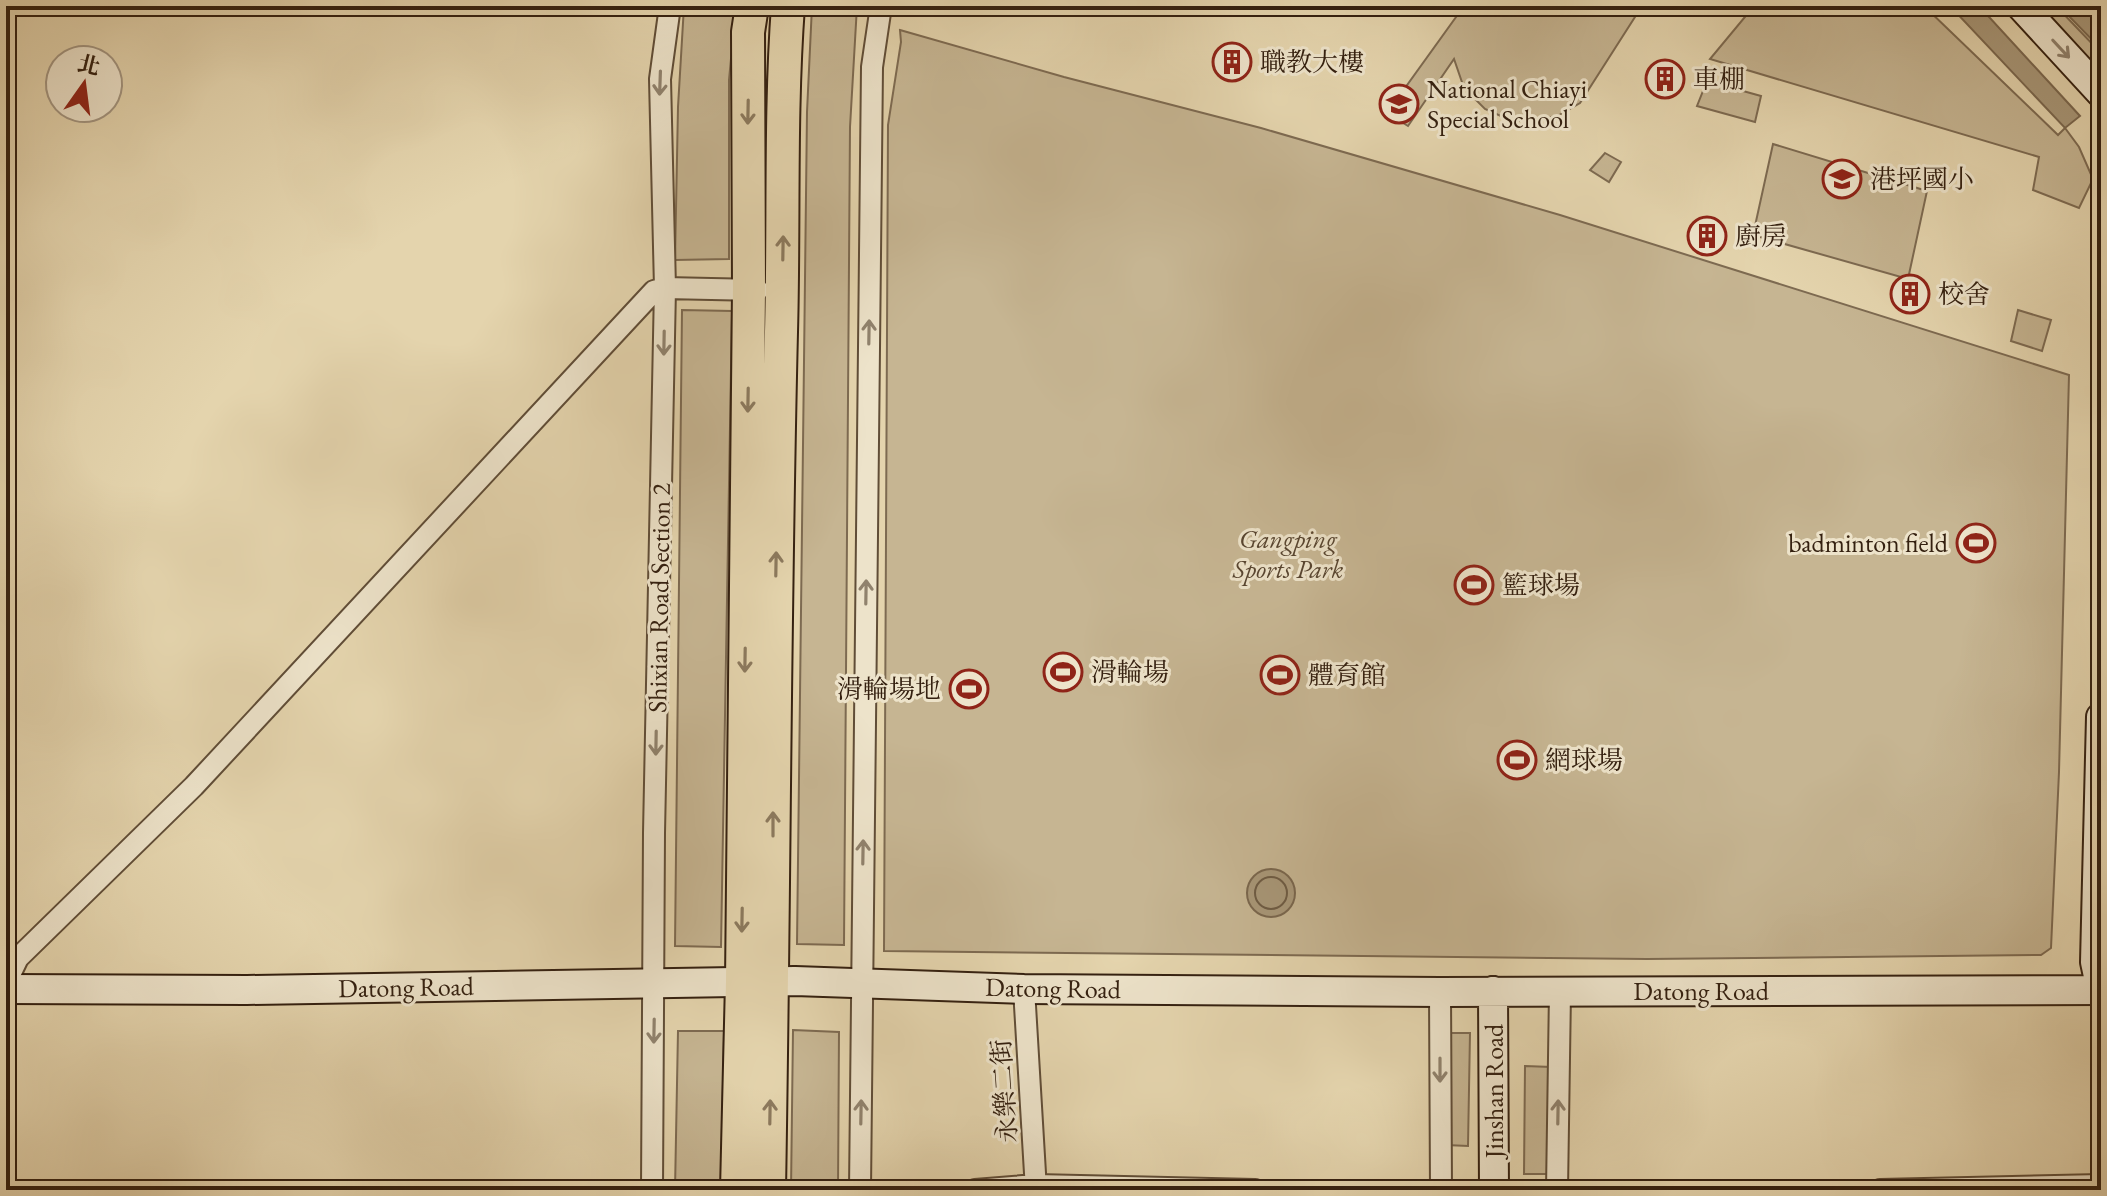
<svg xmlns="http://www.w3.org/2000/svg" width="2107" height="1196" viewBox="0 0 2107 1196" font-family="'EB Garamond','Noto Serif TC',serif">
<rect width="100%" height="100%" fill="#e4d4ad"/>
<filter id="stains"><feTurbulence type="fractalNoise" baseFrequency=".0025" numOctaves="4"/><feColorMatrix values="0 0 0 0 .2 0 0 0 0 .09 0 0 0 0 .02 0 0 0 .5 -.17"/></filter>
<radialGradient id="worn" r=".72"><stop offset=".6" stop-color="#630" stop-opacity="0"/><stop offset="1" stop-color="#630" stop-opacity=".3"/></radialGradient>
<path fill="#c6b592" stroke="#7d6a51" stroke-width="2" d="M684 6H736L729 80V259L675 260 678 107Z
M812 6H857L850 127 844 945 797 944 807 112Z
M1464 6H1642L1580 103 1559 115 1536 121H1512L1485 109 1464 88 1454 59 1408 126 1387 113Z
M1754 6H1924L2058 135 2065 128 2079 147 2093 179 2079 208 2033 190 2039 157 1710 59Z
M2033 6H2056L2101 53V77Z
M900 30 1064 77 1261 128 1560 215 2069 375 2059 772 2051 948 2041 955 1647 959 884 951 888 125 901 42Z
M1707 81 1761 96 1755 122 1697 106Z
M1773 144 1927 191 1908 279 1753 235Z
M1605 153 1621 162 1609 182 1590 170Z
M682 310 732 311 721 947 675 946Z
M2018 310 2051 320 2042 351 2011 341Z
M793 1030 839 1032 838 1190H791Z
M678 1031H724L721 1190H675Z
M1448 1033H1470L1468 1146 1446 1145Z
M1525 1066 1551 1067 1549 1174H1524Z"/>
<path fill="#a89778" stroke="#7a674e" stroke-width="2" d="M1950 6H1979L2080 116 2065 128Z
M2059 6H2101V49Z
M1247 893a24 24 0 1 1 48 0a24 24 0 1 1-48 0Z"/>
<g fill="none" stroke-linecap="round" stroke-linejoin="round">
<path stroke="#6e5c44" stroke-width="2" d="M1255 893a16 16 0 1 1 32 0a16 16 0 1 1-32 0Z"/>
<defs>
<path id="street" d="M6 983 18 958 194 786 654 291 665 288 758 290
M1024 989 1036 1190
M1440 992 1441 1190
M652 1190 654 833 665 288 660 79 670 6
M860 1190 872 67 881 6
M975 1190 1036 1185 1255 1190
M1557 1190 1560 992
M1880 1190 2101 1185"/>
<path id="secondary" d="M2021 6 2101 93
M2101 717 2095 962 2101 990
M6 989 247 990 795 981 1024 989 1440 992 2101 990
M1493 991 1494 1190"/>
<path id="primary" d="M737 1190 742 982 749 289 748 32 752 6
M769 1190C774 904 774 618 781 332 784 223 780 114 788 6"/>
</defs>
<use href="#street" stroke="#604d37" stroke-width="24"/>
<use href="#secondary" stroke="#342010" stroke-width="32"/>
<use href="#primary" stroke="#342010" stroke-width="36"/>
<use href="#street" stroke="#ede3ca" stroke-width="20"/>
<use href="#secondary" stroke="#ede3ca" stroke-width="28"/>
<use href="#primary" stroke="#e4d4ad" stroke-width="32"/>
</g>
<defs><path id="oneway-shaft" d="M-6 0H5M1.5-3L5.5 0L1.5 3" fill="none" stroke-width="1.6" stroke-linecap="round" stroke-linejoin="round" transform="scale(2)"/></defs>
<g stroke="#90826d">
<use href="#oneway-shaft" transform="translate(2061 49) rotate(47)"/>
<use href="#oneway-shaft" transform="translate(660 83) rotate(92)"/>
<use href="#oneway-shaft" transform="translate(869 332) rotate(-89)"/>
<use href="#oneway-shaft" transform="translate(664 343) rotate(91)"/>
<use href="#oneway-shaft" transform="translate(866 592) rotate(-89)"/>
<use href="#oneway-shaft" transform="translate(656 743) rotate(91)"/>
<use href="#oneway-shaft" transform="translate(863 852) rotate(-89)"/>
<use href="#oneway-shaft" transform="translate(654 1031) rotate(91)"/>
<use href="#oneway-shaft" transform="translate(1440 1070) rotate(90)"/>
<use href="#oneway-shaft" transform="translate(861 1112) rotate(-89)"/>
<use href="#oneway-shaft" transform="translate(1558 1112) rotate(-89)"/>
</g>
<g stroke="#8c7a5e">
<use href="#oneway-shaft" transform="translate(748 112) rotate(91)"/>
<use href="#oneway-shaft" transform="translate(783 248) rotate(-89)"/>
<use href="#oneway-shaft" transform="translate(748 400) rotate(91)"/>
<use href="#oneway-shaft" transform="translate(776 564) rotate(-89)"/>
<use href="#oneway-shaft" transform="translate(745 660) rotate(91)"/>
<use href="#oneway-shaft" transform="translate(773 824) rotate(-90)"/>
<use href="#oneway-shaft" transform="translate(742 920) rotate(91)"/>
<use href="#oneway-shaft" transform="translate(770 1112) rotate(-89)"/>
</g>
<defs>
<symbol id="building-ring" viewBox="-11 -11 22 22"><circle r="9.5" fill="#ede3ca" stroke="#8f2418" stroke-width="1.5"/><path d="M-4-6H4V6H1V3H-1V6H-4ZM-2.5-4.3h1.7v1.8h-1.7ZM.8-4.3h1.7v1.8H.8ZM-2.5-1h1.7V.8h-1.7ZM.8-1h1.7V.8H.8Z" fill="#8f2418"/></symbol>
<symbol id="school-ring" viewBox="-11 -11 22 22"><circle r="9.5" fill="#ede3ca" stroke="#8f2418" stroke-width="1.5"/><path d="M0-5L7-2L0 1L-7-2ZM-4 1L0 2.5L4 1V4Q0 6-4 4Z" fill="#8f2418"/></symbol>
<symbol id="stadium-ring" viewBox="-11 -11 22 22"><circle r="9.5" fill="#ede3ca" stroke="#8f2418" stroke-width="1.5"/><path d="M0-5a6.5 5 0 1 0 0 10a6.5 5 0 1 0 0-10ZM-3.5-1.8h7v3.6h-7Z" fill="#8f2418"/></symbol>
</defs>
<g fill-rule="evenodd">
<use href="#building-ring" x="1210" y="40" width="44" height="44"/>
<use href="#building-ring" x="1643" y="57" width="44" height="44"/>
<use href="#school-ring" x="1377" y="82" width="44" height="44"/>
<use href="#school-ring" x="1820" y="157" width="44" height="44"/>
<use href="#building-ring" x="1685" y="214" width="44" height="44"/>
<use href="#building-ring" x="1888" y="272" width="44" height="44"/>
<use href="#stadium-ring" x="1954" y="521" width="44" height="44"/>
<use href="#stadium-ring" x="1452" y="563" width="44" height="44"/>
<use href="#stadium-ring" x="1041" y="650" width="44" height="44"/>
<use href="#stadium-ring" x="1258" y="653" width="44" height="44"/>
<use href="#stadium-ring" x="947" y="667" width="44" height="44"/>
<use href="#stadium-ring" x="1495" y="738" width="44" height="44"/>
</g>
<g text-anchor="middle" stroke-width="6" stroke-linejoin="round" paint-order="stroke">
<g font-size="26" fill="#342010" stroke="#ede3ca" text-anchor="start">
<text x="1260" y="71">職教大樓</text>
<text x="1693" y="88">車棚</text>
<text x="1427" y="98">National Chiayi<tspan x="1427" dy="30">Special School</tspan></text>
<text x="1870" y="188">港坪國小</text>
<text x="1735" y="245">廚房</text>
<text x="1938" y="303">校舍</text>
<text x="1948" y="552" text-anchor="end">badminton field</text>
<text x="1502" y="594">籃球場</text>
<text x="1091" y="681">滑輪場</text>
<text x="1308" y="684">體育館</text>
<text x="941" y="698" text-anchor="end">滑輪場地</text>
<text x="1545" y="769">網球場</text>
</g>
<g font-size="26" font-style="italic" fill="#584530" stroke="#ede3ca">
<text x="1288" y="548">Gangping<tspan x="1288" dy="30">Sports Park</tspan></text>
</g>
<g font-size="26" fill="#342010" stroke="#ede3ca">
<text transform="translate(659 598) rotate(-89)" y="9">Shixian Road Section 2</text>
<text transform="translate(406 987) rotate(-1)" y="9">Datong Road</text>
<text transform="translate(1053 988) rotate(1)" y="9">Datong Road</text>
<text x="1701" y="1000">Datong Road</text>
<text transform="translate(1004 1091) rotate(-94)" y="9">永樂二街</text>
<text transform="translate(1494 1091) rotate(-90)" y="9">Jinshan Road</text>
</g>
</g>
<rect width="2107" height="1196" fill="none" stroke="#e4d4ad" stroke-width="32"/>
<rect x="8" y="8" width="2091" height="1180" fill="none" stroke="#342010" stroke-width="4"/>
<rect x="16" y="16" width="2075" height="1164" fill="none" stroke="#342010" stroke-width="2"/>
<g transform="translate(84 84) rotate(14)"><circle r="38" fill="#ede3ca" stroke="#a39580" stroke-width="2"/>
<path d="M0-6L14 30L0 20L-14 30Z" fill="#8f2418"/>
<text y="-12" font-size="22" font-weight="bold" text-anchor="middle" fill="#342010">北</text>
</g>
<rect width="100%" height="100%" filter="url(#stains)"/>
<rect width="100%" height="100%" fill="url(#worn)"/>
</svg>
